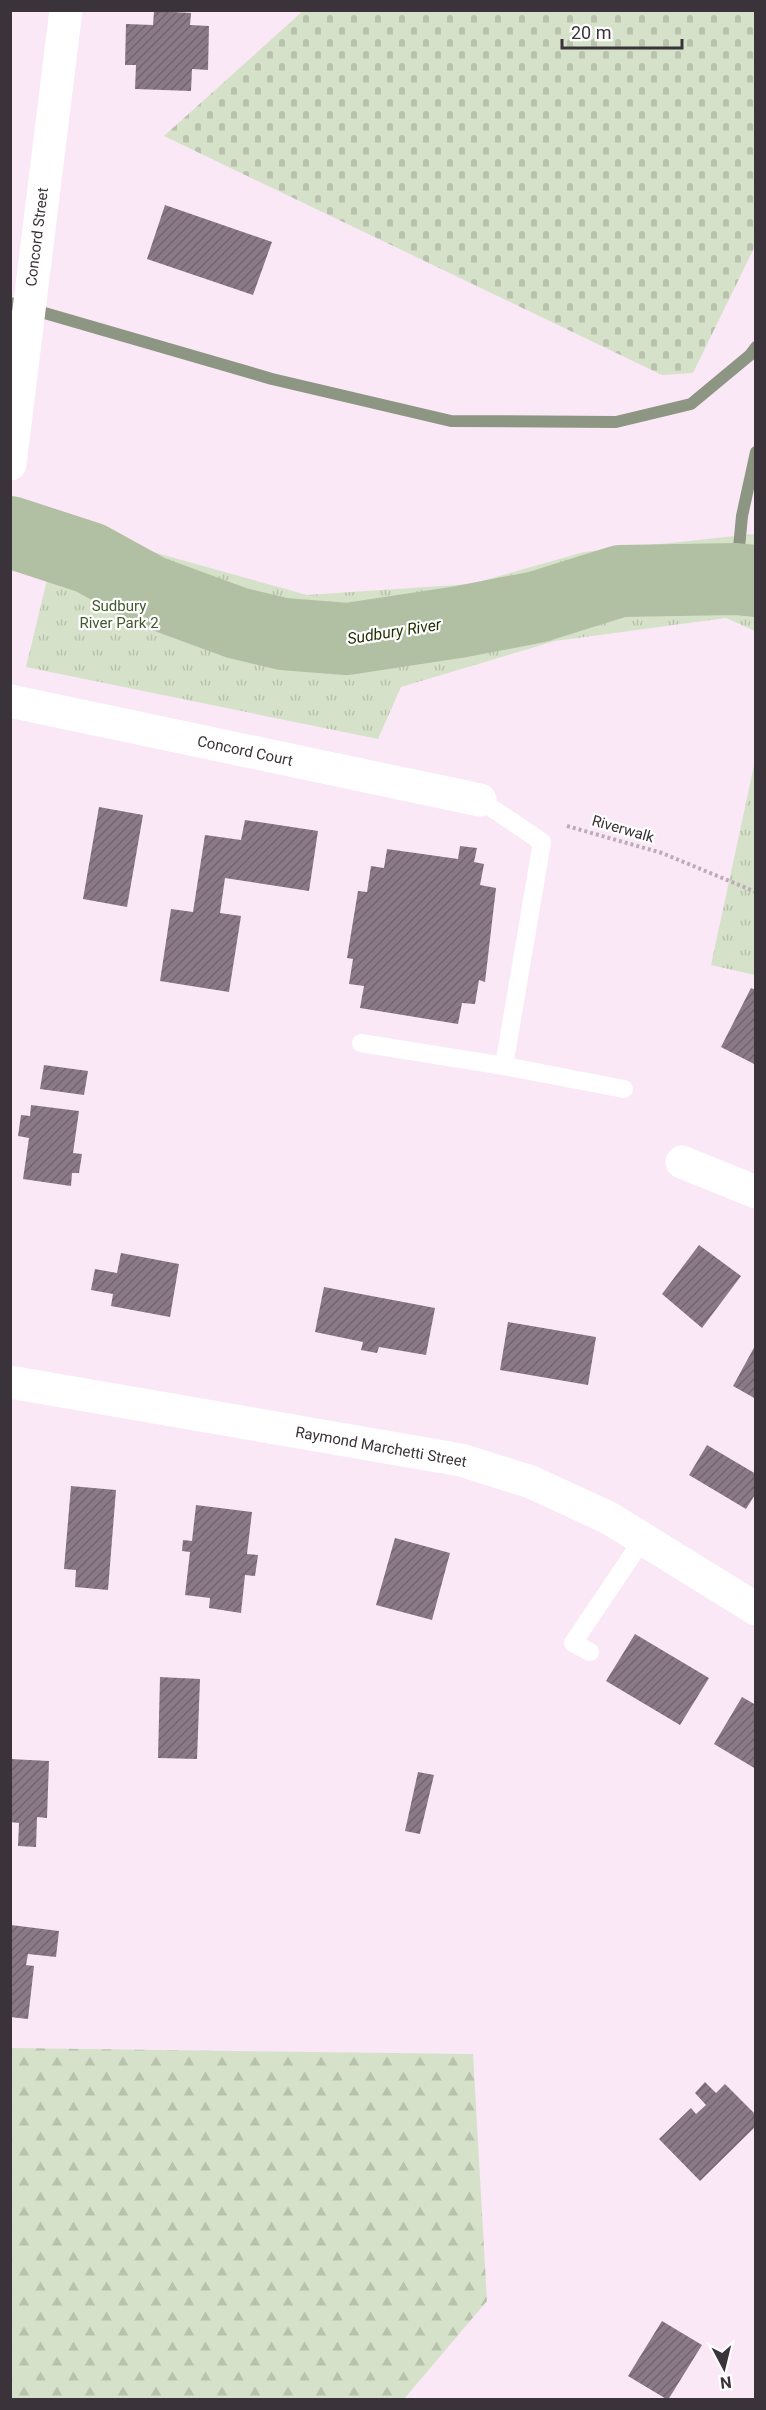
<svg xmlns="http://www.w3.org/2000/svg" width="766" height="2410" viewBox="0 0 766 2410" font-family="Roboto,sans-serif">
<defs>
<pattern id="forest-firs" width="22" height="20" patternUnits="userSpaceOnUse" patternTransform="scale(1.5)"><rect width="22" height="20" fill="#d5e2c9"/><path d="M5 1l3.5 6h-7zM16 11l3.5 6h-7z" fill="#b8c2ad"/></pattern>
<pattern id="cemetery-stones" width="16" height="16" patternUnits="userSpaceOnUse" patternTransform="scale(1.5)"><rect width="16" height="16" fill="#d5e2c9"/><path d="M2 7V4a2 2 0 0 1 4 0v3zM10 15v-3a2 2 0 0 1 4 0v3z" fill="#b8c2ad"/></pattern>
<pattern id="park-tufts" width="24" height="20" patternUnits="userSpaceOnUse" patternTransform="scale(1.5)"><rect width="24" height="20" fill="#d5e2c9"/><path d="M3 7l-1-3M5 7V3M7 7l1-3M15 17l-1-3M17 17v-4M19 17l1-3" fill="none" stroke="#b8c2ad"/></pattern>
<pattern id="building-hatch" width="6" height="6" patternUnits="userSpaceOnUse" patternTransform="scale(1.5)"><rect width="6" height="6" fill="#8a7987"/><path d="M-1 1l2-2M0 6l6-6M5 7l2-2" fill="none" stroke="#72646f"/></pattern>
</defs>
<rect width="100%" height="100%" fill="#fae8f7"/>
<path fill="url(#forest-firs)" d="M11 2048 473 2054 487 2301 404 2399H11Z"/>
<path fill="url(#cemetery-stones)" d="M304 10 755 11V246L693 373 662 375 164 136Z"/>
<path fill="url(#park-tufts)" d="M60 526 307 595 471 584 584 552 755 534V631L726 618 555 641 401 687 378 739 26 667Z
M755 761 756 975H755L711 965Z"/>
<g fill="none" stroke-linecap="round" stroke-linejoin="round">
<path stroke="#8d9583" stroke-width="12" d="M10 303 272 379 451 421 616 422 691 404 750 355 756 347
M736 579 742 516 756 452"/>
<path stroke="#b1bfa3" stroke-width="72" d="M10 532 90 558 150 591 237 623 283 634 347 639 459 622 537 607 620 581 736 579 756 581"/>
</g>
<path fill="url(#building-hatch)" d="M154 11 191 13 190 25 209 26 208 70 192 69 191 91 135 89 136 65H125L126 24 153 25Z
M165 205 272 242 253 295 147 259Z
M99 807 143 815 127 907 83 899Z
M245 820 318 831 309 891 225 878 220 913 241 916 229 992 160 981 171 909 193 912 205 835 241 840Z
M460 846 477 848 474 862 484 864 480 885 496 888 485 982 479 980 475 1004 462 1003 458 1024 360 1008 364 986 349 984 353 959 347 958 358 891 367 892 371 866 384 868 387 849 458 859Z
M751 988 756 990V1065L721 1047Z
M44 1065 88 1071 84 1095 40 1089Z
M31 1105 79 1111 73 1153 82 1154 79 1173H72L71 1186 23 1179 29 1138 18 1136 21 1115 30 1116Z
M699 1245 741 1276 702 1328 662 1294Z
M121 1253 179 1264 170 1317 111 1306 113 1294 91 1290 95 1269 117 1273Z
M324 1287 435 1308 426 1355 379 1347 377 1353 361 1350 363 1342 315 1332Z
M508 1322 596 1337 588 1385 500 1370Z
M756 1344V1399L733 1386Z
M707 1445 756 1474V1493L746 1509 689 1475Z
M71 1486 116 1490 108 1590 75 1587 76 1570 64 1569Z
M196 1505 252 1512 247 1554 258 1555 255 1576 245 1575 241 1613 209 1608 210 1598 185 1595 190 1552 182 1551 183 1540 192 1541Z
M395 1538 450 1553 432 1620 376 1605Z
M635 1634 709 1678 680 1725 606 1681Z
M160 1677 200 1679 197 1759 158 1758Z
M742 1697 756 1705V1769L714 1744Z
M10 1759 49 1761 47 1818 37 1817 36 1847 18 1846 19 1823 10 1822Z
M418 1772 434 1775 420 1834 405 1831Z
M11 1925 59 1931 56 1957 28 1954 26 1965 34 1966 28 2019 10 2017Z
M705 2082 716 2093 725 2084 756 2115V2126L700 2181 659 2139 691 2108 696 2114 706 2105 695 2093Z
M662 2321 702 2345 668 2400 628 2376Z"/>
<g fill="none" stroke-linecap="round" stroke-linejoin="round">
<path stroke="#bbacb8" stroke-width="4" stroke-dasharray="3 3" stroke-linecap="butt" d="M567 826 662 853 756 892"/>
<path stroke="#fff" stroke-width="18" d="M361 1043 504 1066 542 842 480 800
M504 1066 624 1089
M590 1652 573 1643 643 1539"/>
<path stroke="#fff" stroke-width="33" d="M10 464 66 10
M10 701 480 800
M682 1162 756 1192
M10 1382 461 1460 531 1482 609 1518 756 1609"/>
</g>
<g text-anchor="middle" stroke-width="4.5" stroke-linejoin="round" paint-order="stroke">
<g font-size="15" fill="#3a3339" stroke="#fff">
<text transform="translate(37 237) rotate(-83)" y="5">Concord Street</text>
<text transform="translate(245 751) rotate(12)" y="5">Concord Court</text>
<text transform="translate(623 829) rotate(16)" y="5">Riverwalk</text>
<text transform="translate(381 1447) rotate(10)" y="5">Raymond Marchetti Street</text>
</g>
<g font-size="15" fill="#44592c" stroke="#fff">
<text x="119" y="611">Sudbury<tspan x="119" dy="17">River Park 2</tspan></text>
</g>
<g font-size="16" font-style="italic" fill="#1d3002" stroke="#fff">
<text transform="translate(394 631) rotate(-9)" y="6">Sudbury River</text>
</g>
</g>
<rect width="766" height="2410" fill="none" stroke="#3a3339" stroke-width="24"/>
<g transform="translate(724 2368) rotate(173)" stroke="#ffffff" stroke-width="4.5" paint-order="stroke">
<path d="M0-4.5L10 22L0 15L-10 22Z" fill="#3a3339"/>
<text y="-9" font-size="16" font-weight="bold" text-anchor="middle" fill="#3a3339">N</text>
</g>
<path d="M562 39v9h120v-9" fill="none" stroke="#3a3339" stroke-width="3"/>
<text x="571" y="39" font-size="18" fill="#3a3339" stroke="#ffffff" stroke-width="4.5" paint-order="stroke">20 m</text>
</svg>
